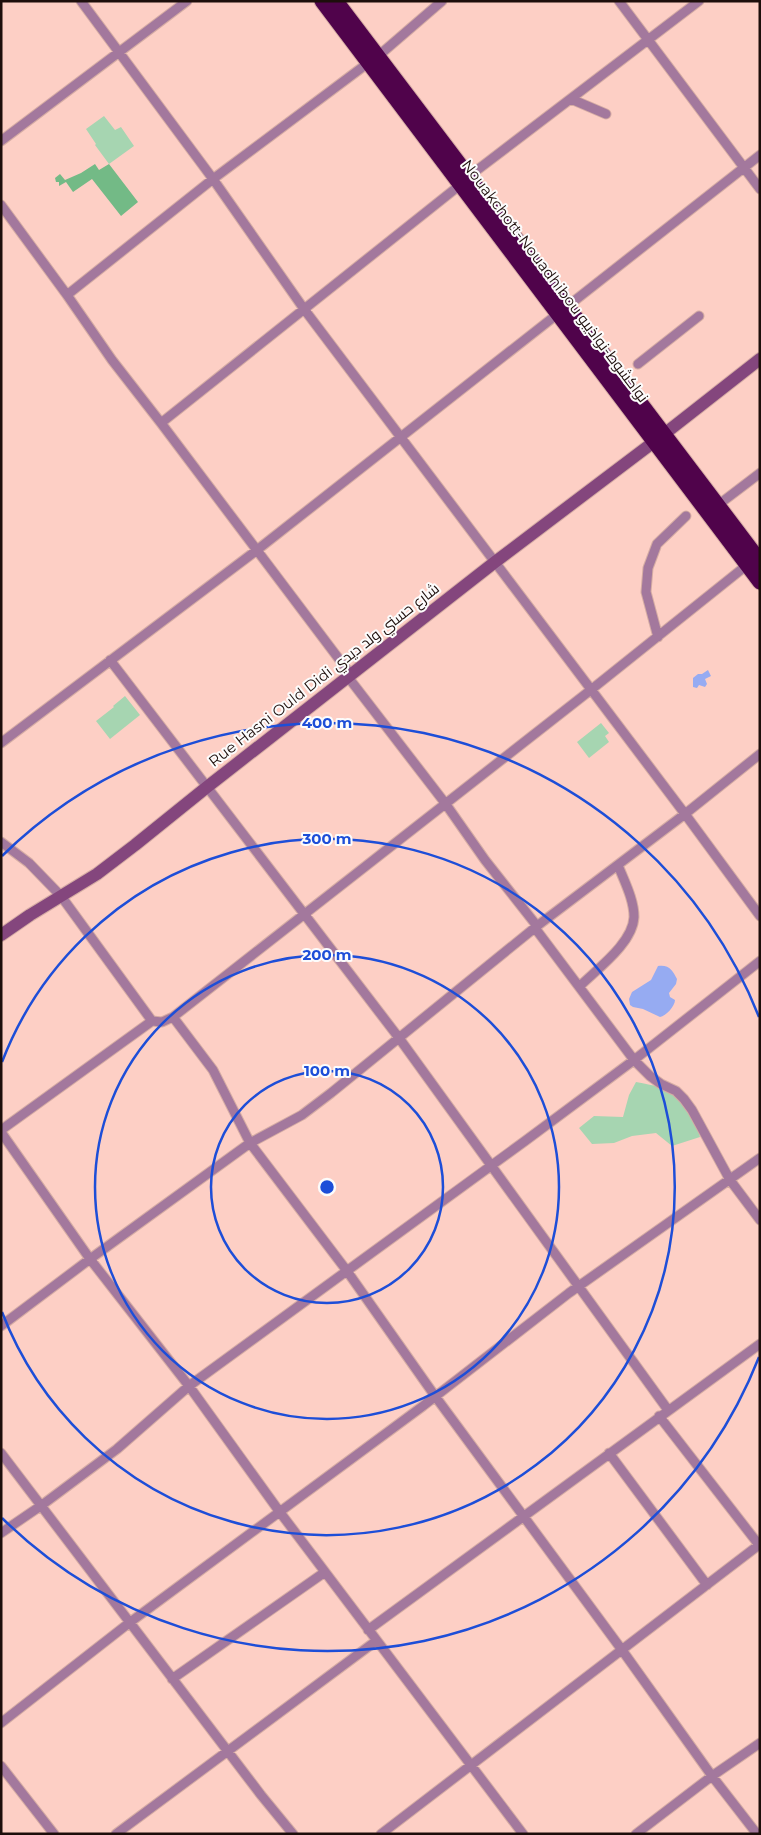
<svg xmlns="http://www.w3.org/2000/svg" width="761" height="1835" viewBox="0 0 761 1835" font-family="Montserrat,Cairo,sans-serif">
<rect width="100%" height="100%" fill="#fdcfc5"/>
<path fill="#a6d5b1" d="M104 116 115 130 121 127 134 146 109 164 95 145 96 144 86 129Z
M125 696 140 715 110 739 96 721 114 707 113 706Z
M601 723 609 733 605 736 609 742 589 758 577 742Z
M636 1082C645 1084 654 1085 663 1088 684 1094 695 1118 700 1137L672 1146 656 1133 632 1136 614 1143 592 1144 579 1128 594 1116 623 1117 629 1095Z"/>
<path fill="#73ba86" d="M95 164 99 170 109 164 138 202 121 216 92 179 73 192 66 182 59 186V182H56L55 178 60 174 65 180 81 173Z"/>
<path fill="#96abf2" d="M708 670 711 676 705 679 707 684 705 687 699 685 697 688 693 687V678L698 674H702Z
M658 966C669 964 673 971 677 979L676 984 669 993 670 997 675 1000C675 1006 666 1016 660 1017L643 1009 633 1007 630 1005 629 999 632 992 651 980Z"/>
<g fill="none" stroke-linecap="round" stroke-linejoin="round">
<defs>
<path id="street" d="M81 1 213 179 304 309 685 814 760 916
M619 1 760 189
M377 57 442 1
M571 99 606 114
M1 141 187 1
M468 177 699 1
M1 205 67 295 112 360 161 423 351 675
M67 295 213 179 368 63
M638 364 699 316
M161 423 460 185
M718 505 760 473
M658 637 646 592 648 568 657 544 686 516
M110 660 399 1038 668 1410
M348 677 445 803 485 860 537 926
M1 743 257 550 760 155
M1 842 29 863 61 896 152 1021
M535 928 634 1060 650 1076 661 1084 676 1091 684 1099 692 1110 730 1180 760 1220
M580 986C597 969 633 943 634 917 634 899 624 881 618 865
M173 1017 213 1070 250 1143 347 1271 435 1396 622 1650 712 1776 757 1834
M1 1130 152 1021 162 1022 173 1017 592 689 747 565
M1 1132 90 1259 189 1386 279 1511 523 1834
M1 1326 90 1259 250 1143 302 1115 331 1093 537 926 685 814 760 754
M659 1416 759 1545
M1 1453 261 1795 293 1834
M609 1453 707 1585
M1 1533 42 1505 117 1449 189 1386 525 1141 634 1060 760 961
M368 1630 760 1344
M172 1679 325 1572
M1 1723 129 1623 423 1406 569 1293 760 1158
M1 1766 54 1834
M116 1834 376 1641
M381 1834 760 1544
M636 1834 712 1776 760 1743"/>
<path id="secondary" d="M1 935 30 915 97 874 135 845 207 787 495 562 663 435 760 359"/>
<path id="highway" d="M322 1 760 582
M336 1 760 561"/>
</defs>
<use href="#street" stroke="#d5aca4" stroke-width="11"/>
<use href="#secondary" stroke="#d5aca4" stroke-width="14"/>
<use href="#highway" stroke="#d5aca4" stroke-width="17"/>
<use href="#street" stroke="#a3789d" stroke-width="9"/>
<use href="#secondary" stroke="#84467d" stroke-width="12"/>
<use href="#highway" stroke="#50034b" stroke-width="15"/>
</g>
<g fill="none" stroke="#1d4ed8" stroke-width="2.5">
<circle cx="327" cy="1187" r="116"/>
<circle cx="327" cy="1187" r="232"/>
<path d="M2 1062A348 348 0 1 1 2 1312"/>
<path d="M759 1357A464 464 0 0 1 2 1518M2 856A464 464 0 0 1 759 1017"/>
</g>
<g text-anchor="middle" stroke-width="4" stroke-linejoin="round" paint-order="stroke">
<g font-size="15" fill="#1d0e0b" stroke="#fcfcfc">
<text transform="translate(555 281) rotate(53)" y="5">Nouakchott-Nouadhibou نواكشوط-نواذيبو</text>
<text transform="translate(324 675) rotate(-38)" y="5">Rue Hasni Ould Didi شارع حسني ولد ديدي</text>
</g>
</g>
<circle cx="327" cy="1187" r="8" fill="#1d4ed8" stroke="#fcfcfc" stroke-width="2.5"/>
<g font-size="15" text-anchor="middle" font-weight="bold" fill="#1d4ed8" stroke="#fcfcfc" stroke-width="4" stroke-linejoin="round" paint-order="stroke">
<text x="327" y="728">400 m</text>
<text x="327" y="844">300 m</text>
<text x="327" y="960">200 m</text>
<text x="327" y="1076">100 m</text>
</g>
<rect width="761" height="1835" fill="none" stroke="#1d0e0b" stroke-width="5"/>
</svg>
